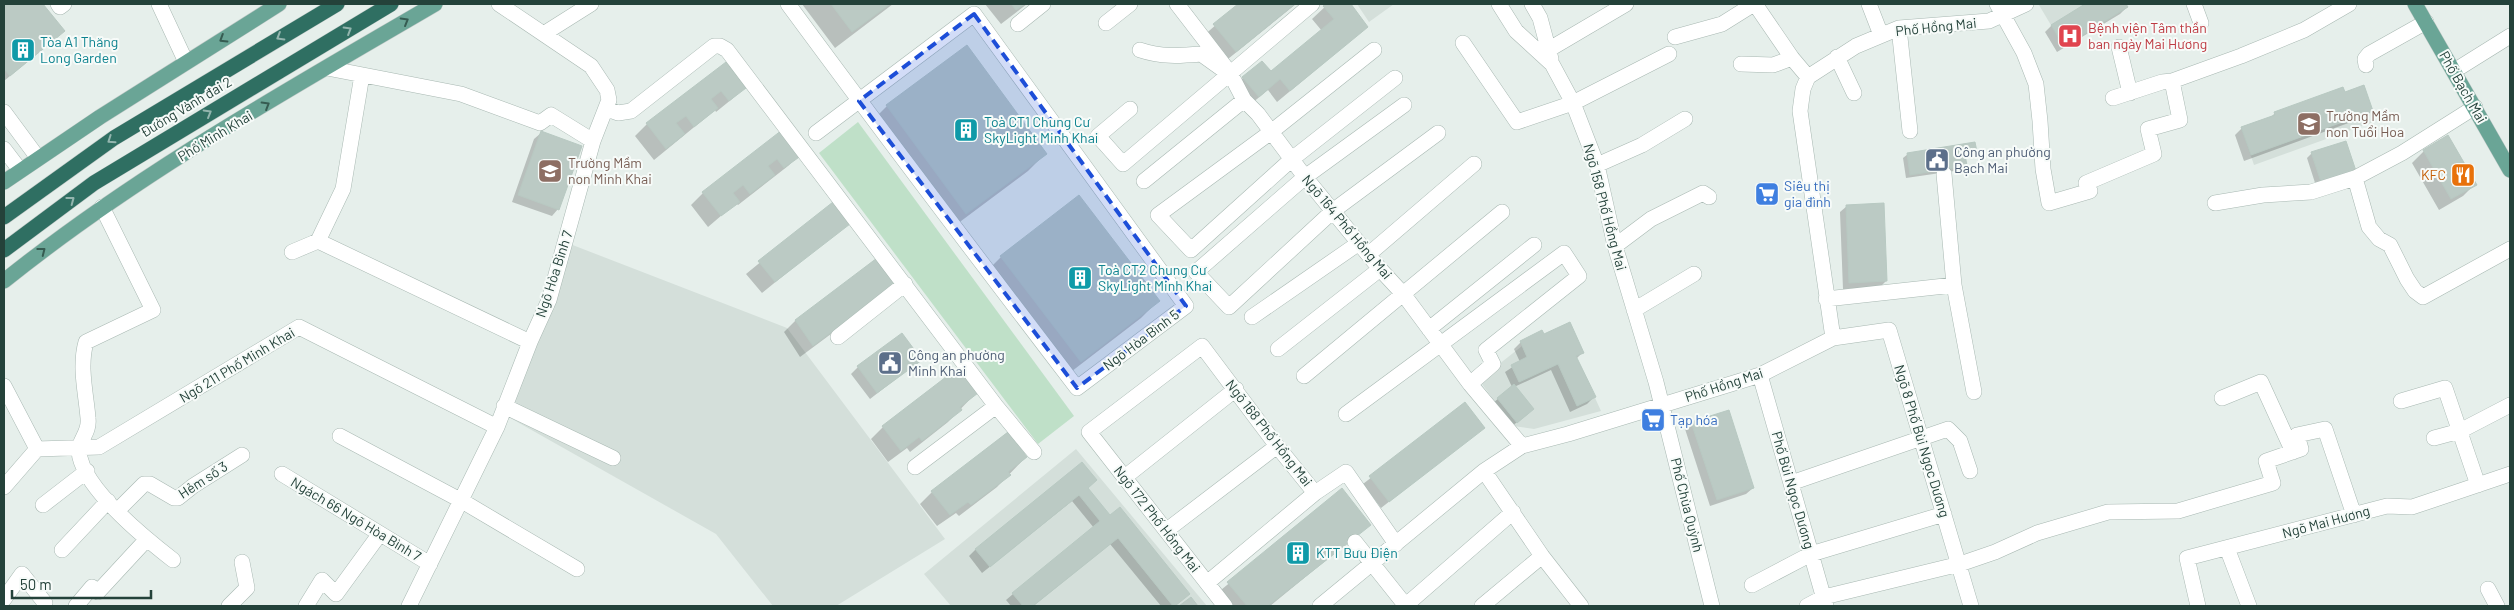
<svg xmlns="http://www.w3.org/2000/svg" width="2514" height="610" viewBox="0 0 2514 610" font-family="Barlow,sans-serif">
<rect width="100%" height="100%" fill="#e6efeb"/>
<path fill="#d4dfda" d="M1357 4H1394L1369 22Z
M2042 4H2126L2128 7 2064 47 2039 5Z
M2364 85 2376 121 2254 165 2241 127 2275 115 2274 112 2343 87 2345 92Z
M570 244 787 328 945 539 836 606H773L716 534 505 415Z
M1570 322 1584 353 1576 356 1601 411 1534 429 1513 426 1479 380 1522 346 1520 341 1542 330 1544 334Z
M1076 449 1207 606H951L924 574Z"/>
<path fill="#bfe0c8" d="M858 122 1074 416 1038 444 819 153Z"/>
<path fill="#0003" d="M4 4H41L64 31 4 81Z
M802 4H893L835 48Z
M985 4H1027L1001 24Z
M1240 4H1296L1223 63 1202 37Z
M1328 4H1350L1367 27 1277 102 1268 90 1246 108 1231 90 1243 78 1271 72 1322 31 1312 19Z
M2087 4H2125L2127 7 2120 14 2057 52 2045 32 2051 26Z
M726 64 744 88 732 99 716 112 715 110 654 160 635 136 647 124Z
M2344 94 2371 111 2365 117 2244 161 2235 135 2242 128 2270 118 2275 113Z
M887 106 1045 154 1028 171 949 230 870 123Z
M782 132 800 154 788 166 738 205 736 203 708 227 691 205 703 193Z
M541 133 558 209 552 216 512 202 534 139Z
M2345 142 2317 189 2307 158 2311 154Z
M2424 151 2475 184 2463 196 2439 210 2412 163Z
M1976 152 1971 156 1964 157 1966 165 1961 170 1906 178 1903 158 1908 154Z
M833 203 848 223 762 293 746 274Z
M1847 206 1886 281 1879 288 1843 289 1840 212Z
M1001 257 1158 301 1141 318 1063 378 984 274Z
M886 293 800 357 784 332 796 320Z
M1544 336 1583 352 1576 359 1594 397 1587 404 1570 412 1551 370 1514 387 1528 414 1512 426 1493 403 1512 387 1505 372 1520 362 1514 349 1521 342Z
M920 360 870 399 851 374 858 367Z
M958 369 976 393 948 422 910 452 907 448 888 462 871 439 883 427Z
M1465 404 1483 428 1381 508 1363 484Z
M1692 423 1753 488 1746 494 1710 506 1685 429Z
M1007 433 1026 457 997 487 959 516 956 513 937 526 920 504 932 492Z
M1087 488 1110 517 1188 594 1175 606H1161L1110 544 1033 606H1011L1006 600 1013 594 1094 528 1072 501 982 573 969 556 976 549Z
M1342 489 1369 525 1270 606H1225L1215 595Z"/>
<path fill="#bbcac4" stroke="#b8c9c2" d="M4 4H43L65 31 10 76 4 69Z
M831 4H890L852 32Z
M1011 4H1025L1016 10Z
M1238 4H1295L1236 52 1213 24Z
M1326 4H1351L1368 27 1290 91 1280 79 1259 97 1242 77 1262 61 1271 71 1334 19 1323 6Z
M2085 4H2126L2128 7 2064 47 2051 25Z
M967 45 1047 154 966 214 886 105Z
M726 62 746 88 729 101 721 91 711 99 718 108 694 127 686 116 676 123 685 134 666 149 646 123Z
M2364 85 2373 111 2251 155 2241 127 2275 115 2274 112 2343 87 2345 92Z
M782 130 802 155 784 168 777 159 768 166 775 175 750 194 743 185 733 193 740 202 721 216 702 192Z
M541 131 582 146 559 210 518 195Z
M2448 135 2477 185 2451 199 2423 150Z
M2346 141 2357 174 2322 185 2311 152Z
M1975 142 1977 152 1965 154 1967 166 1910 175 1907 153Z
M1079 195 1160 301 1081 362 1000 256Z
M833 202 850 224 775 282 758 261Z
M1884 203 1887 281 1849 283 1846 205Z
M881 255 900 281 813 346 795 320Z
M1570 322 1584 353 1576 356 1596 397 1577 406 1558 364 1519 382 1511 365 1527 357 1520 341 1542 330 1544 334Z
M902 333 922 360 877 393 857 366Z
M959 367 978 393 960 407 962 410 922 441 919 437 901 451 882 426Z
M1514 384 1534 409 1517 423 1497 398Z
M1465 402 1485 428 1389 502 1369 476Z
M1729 410 1754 488 1717 500 1691 422Z
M1008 432 1027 457 1008 472 1011 475 971 505 968 502 950 515 931 491Z
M1082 462 1097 480 1088 488 1110 515 1120 507 1190 594 1175 606H1173L1118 538 1033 606H1023L1012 593 1100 521 1079 495 990 567 975 549Z
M1342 488 1371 525 1268 606H1247L1227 582Z
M1191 597 1198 606H1179Z"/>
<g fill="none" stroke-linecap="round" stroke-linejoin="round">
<defs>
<path id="minor" d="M58 4 60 7 64 4
M159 4 186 62
M788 4C883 133 980 261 1077 388L1186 306 974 14 816 133
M1177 4 1230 73 1244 100 1258 114 1305 177 1380 269 1404 295 1470 384 1522 446
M1499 4 1516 31 1552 64 1573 103 1597 165 1615 246 1656 382 1712 606
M1532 4 1540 18 1551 59
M1755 4 1792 58 1808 77
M1869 4 1881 35
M1997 4 2024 53 2036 84 2040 121 2043 169 2049 203 2090 191 2086 183 2154 154 2148 129 2180 120 2172 81
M2194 4 2201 23
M1106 23 1130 4
M1018 24 1043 4
M1899 28 1910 131
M545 33 591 4
M1675 37 1722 24 1754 4
M1463 43 1517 122 1573 103 1669 54
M2119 47 2130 93
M1140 50C1161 57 1179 56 1201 54L1222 69
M1374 50 1271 132 1158 215 1191 250 1292 159 1395 78
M1548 50 1626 4
M1837 57 1854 93
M1741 64 1773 65 1792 58
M2366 65 2365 59 2369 54 2426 22
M327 68 461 94 540 123 551 115 593 141
M2454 71 2510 36
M2113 98 2162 82 2172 81 2241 56 2304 30 2349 4
M1404 105 1305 177 1196 272 1229 307 1334 210 1438 133
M607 109 618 113 631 111 714 46H720L727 50 996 406 1034 452
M1130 109 1098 136 1123 164 1312 4
M4 112 38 158
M4 149 20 170
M1597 165 1642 145 1685 119
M1944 174 1954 285
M2355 178 2369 227 2379 239 2390 245 2407 279 2415 291 2423 297 2510 249
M1144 181 1244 100
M2215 203 2263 195 2311 192 2355 178 2402 153 2475 107
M102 207 153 310 86 342C79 367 86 393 88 418 90 433 79 439 79 451 81 487 146 539 173 560
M318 241 343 189 362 75
M1615 246 1651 219 1703 193 1709 197
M292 252 318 241 530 342
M1369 254 1474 164
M1826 299 1954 285 1974 392
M1634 310 1694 274
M1252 317 1359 243
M1429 329 1534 245
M838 337 905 284
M1833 338 1889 330 1971 606
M1278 349 1380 269
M1760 375 1826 606
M1304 376 1502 212
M4 386 37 449
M2222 398 2261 382 2293 452
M2401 401 2445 388 2478 485
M504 406 613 458
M1346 414 1564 253 1579 276 1486 350 1493 364 1470 384
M340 436 462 501 577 569
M2434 438 2460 431 2510 405
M37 449 99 447 299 327 497 427
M915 467 996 406
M1484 471 1542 556 1581 606
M282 474 430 564
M1125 477 1236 389
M1791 483 1948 429 1960 441 1970 471
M4 487 37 449
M43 505 87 471
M117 511 144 484H150L174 498H178L193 486 242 455
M1167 530 1277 446
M1355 542 1406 606
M2227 548 2249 606
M62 550 108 501
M1207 583 1315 493 1346 472 1396 544
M1752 585 1811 554 1944 514
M2488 589 2497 606
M4 599 22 574 45 603
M76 606 92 587 98 592 147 539
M229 606 247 588 242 562
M306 606 322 580 336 594 379 535
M409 606 497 427 530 342 549 300 593 141 609 100 607 90 591 66 499 4
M1225 606 1089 432 1202 346 1277 446 1315 493
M1320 606 1484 471 1522 446 1568 434 1760 375 1833 338 1800 111 1803 89 1808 77 1856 46 1899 28 1989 21 2026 4
M1405 606 1513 512
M1482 606 1542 556
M1807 606 1824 597 1960 564 1995 552 2037 533 2108 512 2178 511 2273 483 2266 461 2301 449 2297 435 2325 429 2354 515
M2198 606 2187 558 2387 506 2412 507 2510 474"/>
<path id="major" d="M2415 4 2510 170
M4 182 100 117 279 4
M4 281C137 174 288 90 435 4"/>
<path id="highway" d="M4 217 114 138 337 4
M4 250 94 183 391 4"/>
</defs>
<use href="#minor" stroke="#a8b8b2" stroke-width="16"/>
<use href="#major" stroke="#c2cac8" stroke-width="16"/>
<use href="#highway" stroke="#c2cac8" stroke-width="16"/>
<use href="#minor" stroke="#fff" stroke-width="15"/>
<use href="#major" stroke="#6aa596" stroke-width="15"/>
<use href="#highway" stroke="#2f6f62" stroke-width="15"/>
</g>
<defs><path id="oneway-chevron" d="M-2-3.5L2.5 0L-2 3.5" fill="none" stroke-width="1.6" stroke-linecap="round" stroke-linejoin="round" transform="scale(1.25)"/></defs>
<g stroke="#365b51">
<use href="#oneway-chevron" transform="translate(405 21) rotate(-30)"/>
<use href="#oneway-chevron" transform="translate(223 39) rotate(148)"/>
<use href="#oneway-chevron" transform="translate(266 105) rotate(-31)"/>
<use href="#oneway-chevron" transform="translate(42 251) rotate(-38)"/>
</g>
<g stroke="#93b5ae">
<use href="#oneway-chevron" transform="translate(348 30) rotate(-31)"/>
<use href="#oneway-chevron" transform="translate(280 37) rotate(149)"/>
<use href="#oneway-chevron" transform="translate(208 113) rotate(-30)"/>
<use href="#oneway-chevron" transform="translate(111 140) rotate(146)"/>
<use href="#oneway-chevron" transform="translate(71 200) rotate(-37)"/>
</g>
<path fill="#1d4ed8" fill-opacity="0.2" stroke="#1d4ed8" stroke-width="4" stroke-dasharray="10 6" stroke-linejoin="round" d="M974 14 1186 306 1077 388 859 101Z"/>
<defs>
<symbol id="hospital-square" viewBox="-11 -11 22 22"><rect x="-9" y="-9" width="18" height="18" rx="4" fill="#e0444e" stroke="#f7fbf9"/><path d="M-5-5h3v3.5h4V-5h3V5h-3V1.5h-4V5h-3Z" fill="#fff"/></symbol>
<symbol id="building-square" viewBox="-11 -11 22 22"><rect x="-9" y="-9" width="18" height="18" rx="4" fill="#0f9aa8" stroke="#f7fbf9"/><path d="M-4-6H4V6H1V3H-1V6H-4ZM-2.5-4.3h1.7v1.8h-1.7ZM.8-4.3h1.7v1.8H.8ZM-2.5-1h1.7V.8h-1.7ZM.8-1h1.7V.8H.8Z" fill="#fff"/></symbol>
<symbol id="school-square" viewBox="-11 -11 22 22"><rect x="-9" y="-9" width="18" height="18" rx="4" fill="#8d6e63" stroke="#f7fbf9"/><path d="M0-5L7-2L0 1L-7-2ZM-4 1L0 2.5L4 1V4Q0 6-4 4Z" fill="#fff"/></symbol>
<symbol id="civic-square" viewBox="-11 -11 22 22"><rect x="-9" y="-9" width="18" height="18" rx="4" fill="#5c6f8a" stroke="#f7fbf9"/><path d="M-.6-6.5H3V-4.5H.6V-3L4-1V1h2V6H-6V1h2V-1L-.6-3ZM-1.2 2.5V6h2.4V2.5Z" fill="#fff"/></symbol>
<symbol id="restaurant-square" viewBox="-11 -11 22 22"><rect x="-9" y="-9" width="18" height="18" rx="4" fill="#e8710a" stroke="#f7fbf9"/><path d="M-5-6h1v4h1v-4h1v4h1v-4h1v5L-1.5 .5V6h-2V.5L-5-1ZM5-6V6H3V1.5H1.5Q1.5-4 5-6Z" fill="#fff"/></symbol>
<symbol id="supermarket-square" viewBox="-11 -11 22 22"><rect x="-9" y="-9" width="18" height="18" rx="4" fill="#3f7fe0" stroke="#f7fbf9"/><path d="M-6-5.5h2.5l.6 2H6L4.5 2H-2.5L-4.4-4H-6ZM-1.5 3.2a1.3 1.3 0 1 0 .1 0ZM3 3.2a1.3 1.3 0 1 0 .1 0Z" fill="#fff"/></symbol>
</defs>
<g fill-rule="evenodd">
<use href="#hospital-square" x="2056" y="22" width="28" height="28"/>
<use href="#building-square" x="9" y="36" width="28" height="28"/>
<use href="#school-square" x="2295" y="110" width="28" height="28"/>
<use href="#building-square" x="952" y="116" width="28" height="28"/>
<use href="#civic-square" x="1923" y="146" width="28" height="28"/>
<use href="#school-square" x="536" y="157" width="28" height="28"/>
<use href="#restaurant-square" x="2449" y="161" width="28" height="28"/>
<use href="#supermarket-square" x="1753" y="180" width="28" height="28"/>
<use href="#building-square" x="1066" y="264" width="28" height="28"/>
<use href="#civic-square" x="876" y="349" width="28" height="28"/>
<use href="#supermarket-square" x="1639" y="406" width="28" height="28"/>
<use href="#building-square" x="1284" y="539" width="28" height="28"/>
</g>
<g text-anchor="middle" stroke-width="4" stroke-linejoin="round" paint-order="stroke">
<g font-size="14" fill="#24423a" stroke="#f7fbf9">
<text transform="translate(1936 27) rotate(-6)" y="5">Phố Hồng Mai</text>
<text transform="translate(2463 87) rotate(60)" y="5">Phố Bạch Mai</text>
<text transform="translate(186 107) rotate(-31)" y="5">Đường Vành đai 2</text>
<text transform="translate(215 136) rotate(-31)" y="5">Phố Minh Khai</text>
<text transform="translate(1605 207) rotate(75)" y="5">Ngõ 158 Phố Hồng Mai</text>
<text transform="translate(1347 227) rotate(50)" y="5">Ngõ 164 Phố Hồng Mai</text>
<text transform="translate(554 274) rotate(-72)" y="5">Ngõ Hòa Bình 7</text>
<text transform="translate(1141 340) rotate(-37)" y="5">Ngõ Hòa Bình 5</text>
<text transform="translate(237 365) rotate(-31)" y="5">Ngõ 211 Phố Minh Khai</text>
<text transform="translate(1724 385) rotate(-18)" y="5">Phố Hồng Mai</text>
<text transform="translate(1269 433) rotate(52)" y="5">Ngõ 168 Phố Hồng Mai</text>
<text transform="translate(1922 441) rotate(73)" y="5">Ngõ 8 Phố Bùi Ngọc Dương</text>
<text transform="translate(203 480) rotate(-33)" y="5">Hẻm số 3</text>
<text transform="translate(1793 490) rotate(74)" y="5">Phố Bùi Ngọc Dương</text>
<text transform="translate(1687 505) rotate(76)" y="5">Phố Chùa Quỳnh</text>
<text transform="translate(356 519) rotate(31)" y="5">Ngách 66 Ngõ Hòa Bình 7</text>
<text transform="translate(1157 519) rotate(52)" y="5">Ngõ 172 Phố Hồng Mai</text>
<text transform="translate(2326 522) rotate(-15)" y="5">Ngõ Mai Hương</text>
</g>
<g font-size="14" fill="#be3a42" stroke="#f7fbf9" text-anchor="start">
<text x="2088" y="33">Bệnh viện Tâm thần<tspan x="2088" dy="16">ban ngày Mai Hương</tspan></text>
</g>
<g font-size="14" fill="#0d838f" stroke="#f7fbf9" text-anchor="start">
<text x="40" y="47">Tòa A1 Thăng<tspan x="40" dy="16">Long Garden</tspan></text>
<text x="984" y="127">Toà CT1 Chung Cư<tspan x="984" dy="16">SkyLight Minh Khai</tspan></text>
<text x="1098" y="275">Toà CT2 Chung Cư<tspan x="1098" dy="16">SkyLight Minh Khai</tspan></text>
<text x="1316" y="558">KTT Bưu Điện</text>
</g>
<g font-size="14" fill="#785e54" stroke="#f7fbf9" text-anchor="start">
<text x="2326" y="121">Trường Mầm<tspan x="2326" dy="16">non Tuổi Hoa</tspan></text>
<text x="568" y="168">Trường Mầm<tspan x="568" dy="16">non Minh Khai</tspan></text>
</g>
<g font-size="14" fill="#4e5e75" stroke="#f7fbf9" text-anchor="start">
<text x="1954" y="157">Công an phường<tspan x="1954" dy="16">Bạch Mai</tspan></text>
<text x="908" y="360">Công an phường<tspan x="908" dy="16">Minh Khai</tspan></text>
</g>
<g font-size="14" fill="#c56008" stroke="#f7fbf9" text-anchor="end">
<text x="2446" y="180">KFC</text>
</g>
<g font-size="14" fill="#366cbe" stroke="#f7fbf9" text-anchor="start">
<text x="1784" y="191">Siêu thị<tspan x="1784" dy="16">gia đình</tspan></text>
<text x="1670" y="425">Tạp hóa</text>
</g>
</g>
<rect width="2514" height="610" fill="none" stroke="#24423a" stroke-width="10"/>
<path d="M12 590v8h139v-8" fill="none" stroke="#24423a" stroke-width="2.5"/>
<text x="20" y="590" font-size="15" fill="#24423a" stroke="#f7fbf9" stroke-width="4" paint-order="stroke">50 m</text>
</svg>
